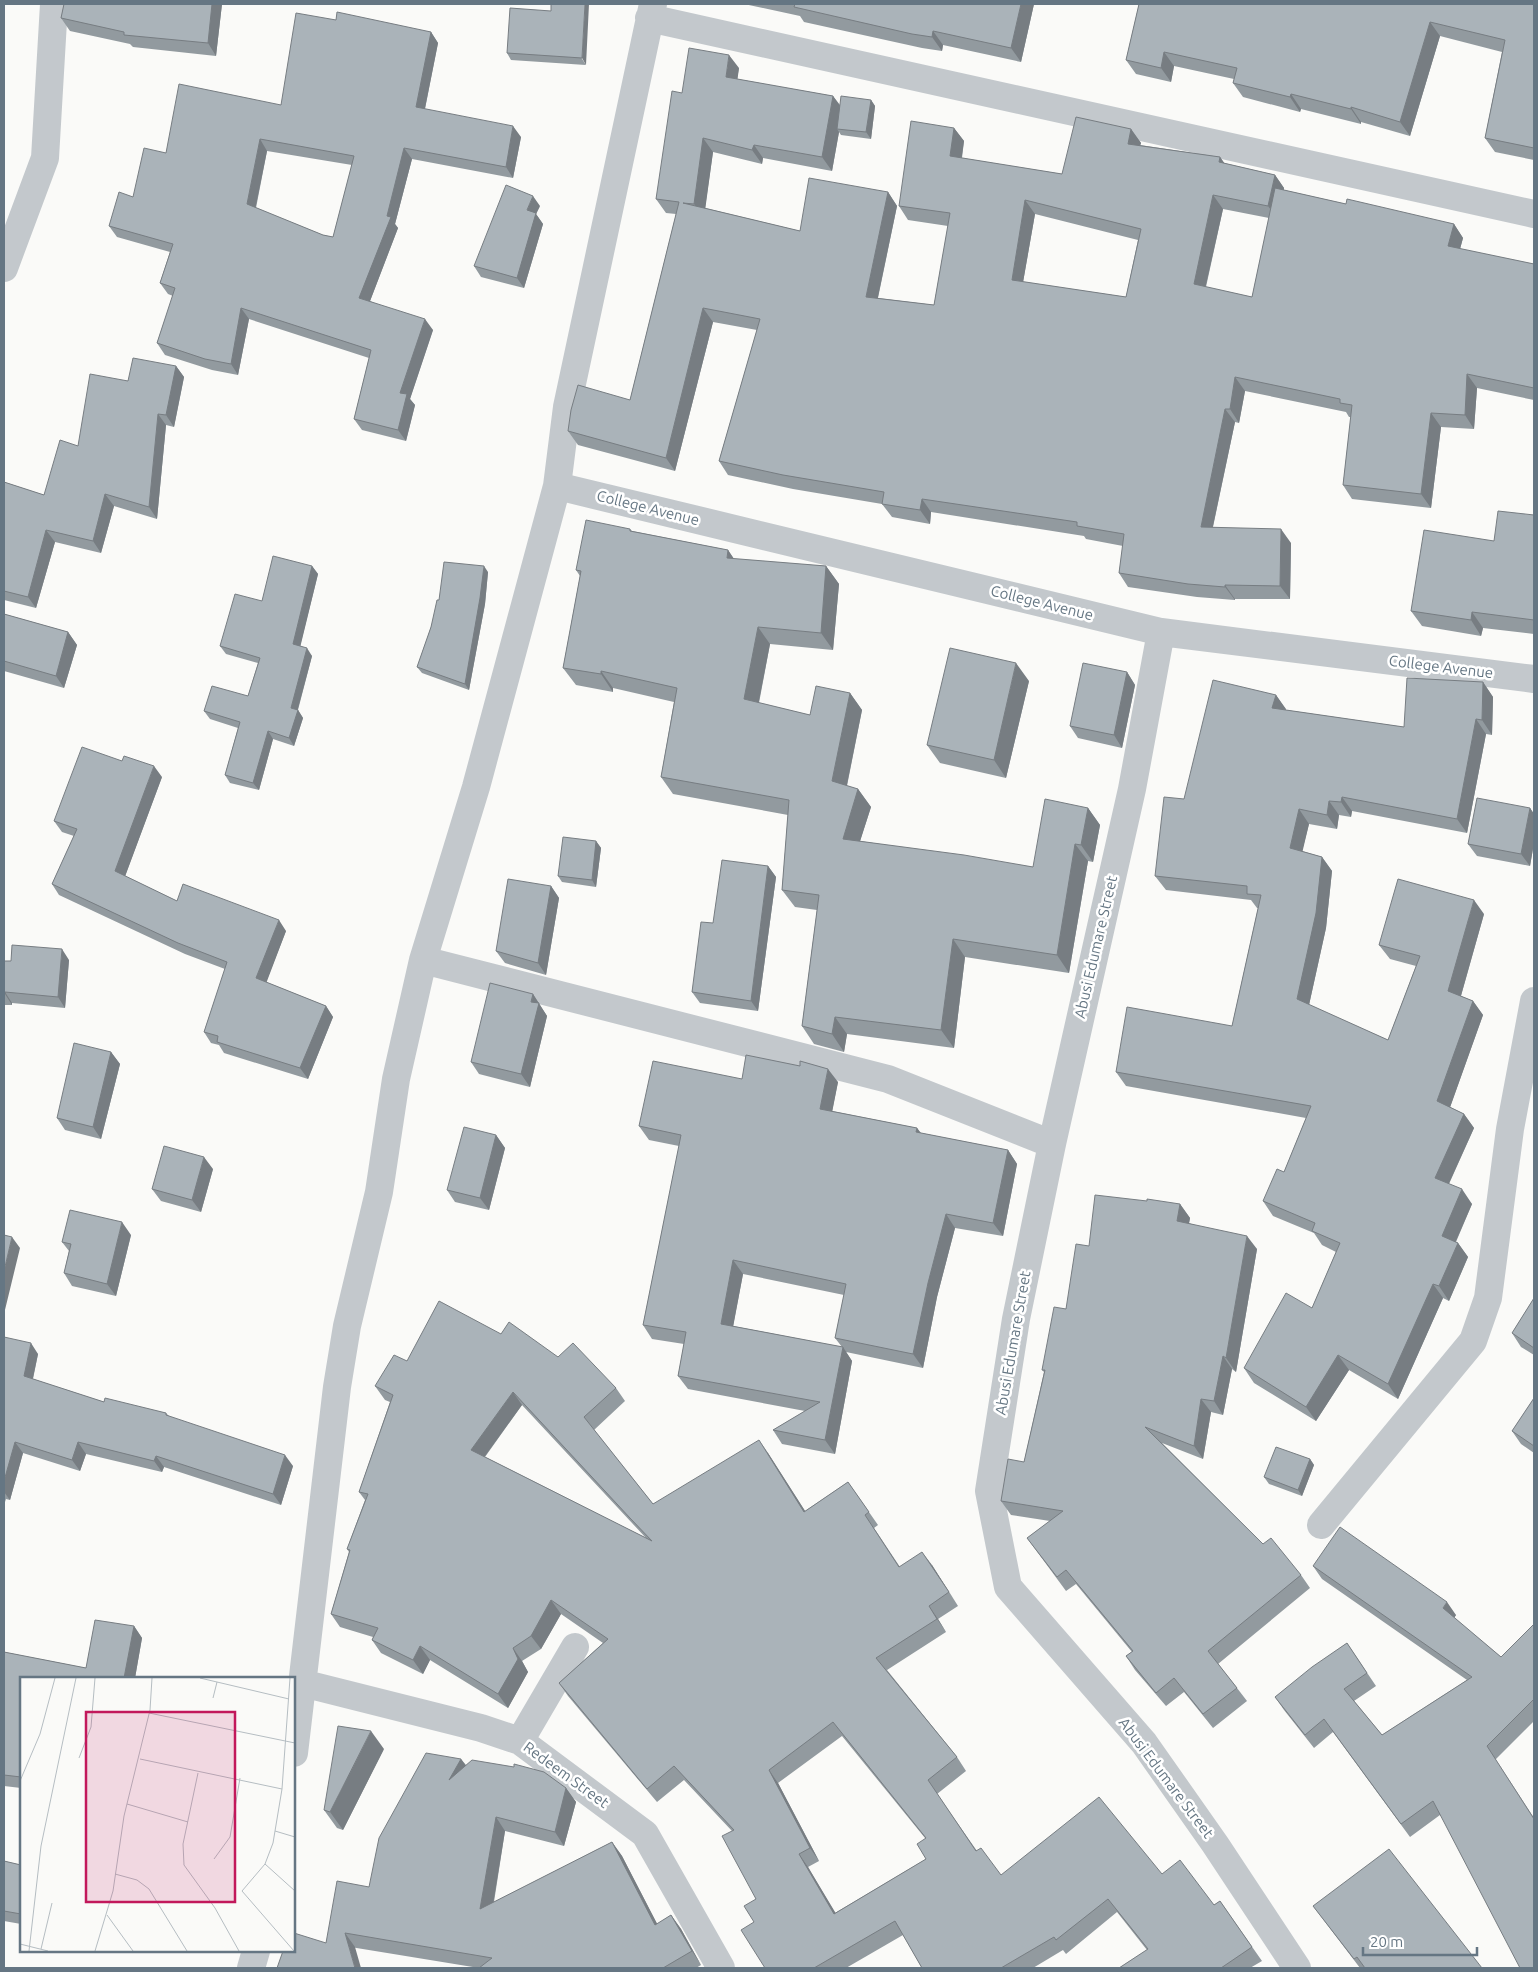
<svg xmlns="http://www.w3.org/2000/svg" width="1538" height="1972" viewBox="0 0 1538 1972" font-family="Ubuntu,sans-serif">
<rect width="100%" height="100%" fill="#fafaf8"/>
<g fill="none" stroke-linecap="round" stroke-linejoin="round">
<path stroke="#c3c8cc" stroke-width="28" d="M649 18 1534 214
M4 268 45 158 54 4
M557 486 1161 632 1534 679
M1161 632 1132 789 1052 1144 1016 1319 989 1491 1008 1587 1144 1743 1215 1844 1297 1968
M423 960 888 1079 1052 1144
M1321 1525 1473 1341 1488 1298 1510 1129 1534 1001
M302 1683 481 1728 520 1741 645 1834 721 1968
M520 1741 575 1647
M294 1753 337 1387 347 1326 379 1192 396 1079 423 960 476 787 557 486 567 407 653 4
M251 1968 256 1951"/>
</g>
<path fill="#929a9f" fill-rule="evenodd" d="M64 4H222L216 56 133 47 130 44 70 31 61 18Z
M744 4H1034L1021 62 943 45 942 51 922 48 804 22 800 16Z
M1139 4H1534V160L1495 152 1485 138 1502 52 1440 36 1410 136 1361 122V124L1301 109 1300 112 1243 97 1233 83 1234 79 1174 66 1171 82 1136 74 1126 60Z
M551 11 586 65 511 60 507 53Z
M336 20 431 32 438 43 425 109 521 137 513 178 412 159 395 224 398 228 370 301 433 330 410 399 415 405 406 441 362 430 354 419 369 358 249 319 238 375 212 370 165 355 157 343 173 296 168 294 160 283 170 252 117 237 109 226 133 197 166 153 281 105ZM267 151 352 165 333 237 323 235 256 208Z
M739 68 737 79 833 96 840 105 871 100 875 106 871 139 841 135 839 132 832 171 763 158 762 164 713 152 705 208 800 231 888 192 897 206 878 298 934 305 948 226 908 220 899 206 954 128 964 141 962 158 1062 174 1131 129 1141 143 1140 145 1220 157 1224 163 1275 175 1284 188V190L1346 204 1454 224 1463 238 1460 249 1534 264V400L1477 388 1474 429 1441 427 1431 508 1352 499 1343 485 1351 417H1349L1346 412 1245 391 1239 423 1235 422 1213 527 1291 543 1290 599H1235V600L1197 597 1128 587 1119 573 1123 546 1086 539 1084 536 931 512 930 524 892 517 882 504 793 489 728 475 719 461 757 330 713 322 675 471 578 445 568 431 630 400 676 214 666 213 656 199 682 93ZM1223 209 1269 218 1252 297 1206 287ZM1035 214 1138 240 1126 297 1023 282Z
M540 206 536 214 543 224 524 288 481 277 474 266Z
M176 366 184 377 174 427 166 425 157 519 114 506 101 553 55 542 36 608 4 600V482L44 495 78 446 128 381Z
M1534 515V634L1483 628 1481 636 1422 626 1411 611 1494 541Z
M630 529 632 531 728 550 734 559 826 566 839 584 833 650 770 644 759 703 810 715 850 693 862 710 847 786 858 789 871 807 860 841 1033 867 1088 808 1100 825 1093 862 1088 861 1069 973 965 957 954 1048 847 1034 844 1052 814 1044 802 1026 817 910 795 907 782 890 788 815 673 794 661 777 674 702 613 688V692L576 685 563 668 580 576 576 570Z
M312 566 318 574 300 646 312 656 298 710 303 718 294 746 273 739 259 790 230 783 225 775 238 728 210 719 204 711 248 696 258 663 226 654 220 646 262 601Z
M488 572 485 604 469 690 422 673 417 667 431 627 439 600Z
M4 614 68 632 77 645 64 688 4 671Z
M1127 672 1135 685 1122 748 1078 738 1070 726Z
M1029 681 1006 778 940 763 927 745Z
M1483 682 1493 697 1492 735 1486 734 1467 833 1352 811 1351 817 1339 815 1337 829 1309 824 1302 851 1322 857 1332 871 1326 928 1309 1005 1388 1040 1416 966 1390 959 1379 945 1484 914 1461 996 1473 1001 1483 1015 1450 1107 1464 1114 1474 1128 1449 1184 1472 1204 1456 1242 1458 1243 1468 1257 1449 1301 1443 1298 1398 1399 1349 1370 1316 1421 1254 1383 1244 1368 1312 1308 1336 1252 1322 1245 1314 1233 1273 1216 1263 1201 1284 1172 1306 1118 1126 1086 1116 1072 1232 1026 1258 908H1257L1251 900 1166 890 1155 876 1184 799 1276 695 1286 710 1404 727Z
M162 777 125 876 177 901 286 931 266 982 326 1006 333 1017 308 1079 224 1053 219 1045 211 1043 204 1032 225 969 185 954 59 895 52 884 74 836 62 832 54 821Z
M1530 808 1534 814V843L1530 866 1477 856 1468 844Z
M596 841 601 848 596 887 562 882 558 876Z
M768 866 776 877 758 1011 700 1003 692 992 713 923Z
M551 886 559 898 546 975 505 963 496 951Z
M69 960 65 1008 12 1003V1005H4V961Z
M533 994 547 1016 530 1087 479 1074 471 1062Z
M111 1052 120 1064 101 1139 65 1130 57 1118Z
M742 1079 838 1082 832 1111 917 1128 921 1133 1008 1150 1017 1164 1003 1236 955 1228 937 1297 923 1368 846 1352 852 1361 835 1454 782 1444 773 1430 805 1411 688 1389 678 1376 684 1344 652 1339 643 1325 679 1146 649 1140 639 1126ZM743 1274 844 1295 835 1338 842 1347 733 1326Z
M496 1135 505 1148 489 1210 455 1202 447 1190Z
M213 1169 201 1212 161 1201 152 1189Z
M1180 1204 1190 1218 1189 1223 1257 1249 1236 1372 1232 1369 1223 1415 1211 1412 1203 1459 1162 1443 1263 1544 1301 1575 1310 1588 1218 1664 1237 1688 1247 1701 1213 1728 1184 1692 1166 1706 1135 1670 1126 1656 1132 1652 1076 1584 1066 1591 1027 1538 1050 1521 1011 1515 1001 1501 1024 1462 1044 1372 1042 1370 1066 1309 1089 1246Z
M131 1235 116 1296 72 1286 64 1273 69 1251 62 1242Z
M1534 1298V1355L1521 1347 1512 1333Z
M501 1334 558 1357 616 1388 625 1401 594 1430 653 1504 768 1453 805 1511 848 1482 878 1525 874 1528 900 1567 932 1565 958 1606 938 1619 946 1632 887 1670 957 1757 966 1771 937 1794 977 1851 1001 1875 1162 1874 1214 1905 1220 1901 1262 1961 1250 1968H1119L1147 1950 1117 1912 1066 1954 1063 1950 1033 1968H922L903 1935 846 1968H765L754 1922 756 1899 732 1831 684 1780 657 1802 568 1696 559 1683 603 1643 561 1614 541 1649 522 1661 528 1672 508 1708 430 1660 423 1674 381 1653 372 1640 373 1637 340 1627 331 1614 349 1552 347 1549 365 1500 359 1492 390 1402 385 1400 375 1386 407 1361ZM522 1405 646 1538 485 1457ZM842 1736 925 1838 926 1859 835 1913 808 1867 819 1861 778 1783Z
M4 1337 38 1354 33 1379 104 1402 166 1413 169 1416 293 1466 281 1505 164 1467 162 1472 86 1454 80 1471 23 1453 10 1500 6 1499 4 1505Z
M1534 1398V1453L1521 1444 1512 1431Z
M1310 1459 1314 1465 1302 1496 1269 1484 1264 1477Z
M1313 1566 1456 1615 1454 1618 1501 1657 1534 1624V1721L1440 1815 1410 1837 1333 1732 1314 1748 1284 1710 1275 1697 1347 1643 1376 1686 1354 1701 1382 1735 1467 1680 1322 1579Z
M134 1626 142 1638 135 1678H21V1788L4 1786V1652L86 1668Z
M384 1749 343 1830 337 1828 324 1810Z
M461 1759 466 1765 566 1788 576 1802 564 1846 505 1831 494 1902 612 1842 622 1856 657 1924 671 1915 681 1929 701 1965 696 1968H479L326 1943 369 1887Z
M4 1861 21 1865V1924L4 1921Z
M1313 1906 1482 1968H1360Z"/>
<path fill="#777d82" d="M212 4H222L216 56 208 43Z
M585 4H589L586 65 582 58Z
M1021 4H1034L1021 62 1011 48Z
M1430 22 1440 36 1410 136 1400 122Z
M933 31 943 45 942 51 932 37Z
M431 32 438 43 423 118 416 107Z
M1164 52 1174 66 1171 82 1161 68Z
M729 55 739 68 736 90 726 77Z
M1291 94 1301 109 1300 112 1290 97Z
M833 96 843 110 837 129 839 132 832 171 822 157Z
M871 100 875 106 871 139 866 132Z
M1351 107 1361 122V124L1351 109Z
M513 126 521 137 513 178 506 167Z
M954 128 964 141 960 169 950 156Z
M1131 129 1141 143 1137 157 1128 144Z
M703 138 713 152 704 218 694 204Z
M260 139 267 151 254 215 247 204Z
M754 145 763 158 762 164 752 150Z
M404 148 412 159 395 224 398 228 367 309 359 298 387 216Z
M1220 157 1230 171 1219 162Z
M1275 175 1284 188 1278 220 1268 206Z
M888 192 897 206 875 311 866 297Z
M1213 195 1223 209 1203 298 1194 284Z
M533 196 540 206 536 214 543 224 524 288 517 278 527 210Z
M1025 200 1035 214 1021 294 1012 280Z
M1454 224 1463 238 1457 260 1448 246Z
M241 308 249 319 238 375 231 364Z
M703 308 713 322 675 471 666 458Z
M425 319 433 330 410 399 415 405 406 441 398 430 400 393Z
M176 366 184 377 174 427 166 415Z
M1467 374 1477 388 1474 429 1465 415Z
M1235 377 1245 391 1239 423 1230 409Z
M1225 409 1235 422 1210 540 1201 527Z
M1431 413 1441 427 1431 508 1421 494Z
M158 414 166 425 157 519 149 507Z
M105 494 114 506 101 553 93 541Z
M922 499 931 512 930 524 920 510Z
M1281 529 1291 543 1290 599 1280 586Z
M46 530 55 542 36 608 28 597Z
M728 550 740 568 727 558Z
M312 566 318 574 299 652 293 644Z
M484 566 488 572 485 604 469 690 465 684Z
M826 566 839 584 833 650 821 633Z
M1225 585 1235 599V600L1225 587Z
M1472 612 1483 628 1481 636 1471 620Z
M758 627 770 644 756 716 744 699Z
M68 632 77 645 64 688 56 676Z
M307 648 312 656 297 712 298 710 303 718 294 746 289 738 291 708Z
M1016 663 1029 681 1006 778 994 760Z
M601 671 613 688V692L601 674Z
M1127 672 1135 685 1122 748 1114 735Z
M1483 682 1493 697 1492 735 1482 720Z
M850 693 862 710 844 799 832 781Z
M1276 695 1286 709 1282 723 1272 708Z
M1476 719 1486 734 1467 833 1457 819Z
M268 731 273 739 259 790 253 783Z
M154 766 162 777 123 882 115 871Z
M858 789 871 807 855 857 843 839Z
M1342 797 1352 811 1351 817 1341 802Z
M1329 801 1339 815 1337 829 1327 815Z
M1088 808 1100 825 1093 862 1081 845Z
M1530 808 1534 814V843L1530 866 1521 854Z
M1299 809 1309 824 1300 862 1290 848Z
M596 841 601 848 596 887 592 880Z
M1075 844 1088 861 1069 973 1057 955Z
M1322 857 1332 871 1326 928 1307 1014 1297 999Z
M768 866 776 877 758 1011 751 1001Z
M551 886 559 898 546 975 538 963Z
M1474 900 1484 914 1458 1006 1448 991Z
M279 920 286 931 264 989 256 978Z
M953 939 965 957 954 1048 941 1030Z
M62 949 69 960 65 1008 58 997Z
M5 992 12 1003V1005L5 994Z
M533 994 547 1016 530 1087 521 1074Z
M1473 1001 1483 1015 1447 1116 1437 1101Z
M326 1006 333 1017 308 1079 300 1068Z
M835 1017 847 1034 844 1052 832 1034Z
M111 1052 120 1064 101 1139 93 1127Z
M828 1069 838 1082 830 1123 820 1109Z
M1464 1114 1474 1128 1445 1192 1435 1178Z
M917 1128 927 1142 916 1132Z
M496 1135 505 1148 489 1210 480 1198Z
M1008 1150 1017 1164 1003 1236 993 1223Z
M204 1157 213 1169 201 1212 192 1200Z
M1462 1189 1472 1204 1452 1250 1442 1236Z
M1180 1204 1190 1218 1187 1234 1177 1221Z
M946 1214 955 1228 937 1297 923 1368 913 1354 928 1283Z
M122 1222 131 1235 116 1296 107 1284Z
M1247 1236 1257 1249 1236 1372 1226 1358Z
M12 1237 20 1248 4 1314V1271Z
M1458 1243 1468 1257 1449 1301 1439 1286Z
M733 1260 743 1274 731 1338 721 1324Z
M1433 1284 1443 1298 1398 1399 1388 1384Z
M31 1343 38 1354 31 1387 24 1376Z
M843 1347 852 1361 835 1454 825 1440Z
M1338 1355 1349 1370 1316 1421 1306 1407Z
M1223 1356 1232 1369 1223 1415 1214 1401Z
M513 1392 522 1405 480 1463 471 1450Z
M1201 1399 1211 1412 1203 1459 1194 1446Z
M759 1440 768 1453 814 1525 804 1512Z
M15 1442 23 1453 10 1500 4 1492V1481Z
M78 1442 86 1454 80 1471 72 1460Z
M285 1455 293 1466 281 1505 273 1494Z
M156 1456 164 1467 162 1472 154 1461Z
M1310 1459 1314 1465 1302 1496 1298 1490Z
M922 1552 932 1565 958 1606 949 1592Z
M551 1600 561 1614 541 1649 531 1636Z
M1447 1602 1456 1615 1452 1621 1443 1608Z
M929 1606 938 1619 946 1632 937 1619Z
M134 1626 142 1638 135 1678H124Z
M420 1646 430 1660 423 1674 413 1660Z
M513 1648 522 1661 528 1672 508 1708 498 1694Z
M371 1731 384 1749 343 1830 330 1812Z
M1487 1746 1534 1818V1819Z
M461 1759 471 1773 449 1780Z
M769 1770 778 1783 819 1861 810 1848Z
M566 1788 576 1802 564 1846 555 1832Z
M496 1817 505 1831 490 1923 480 1909Z
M612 1842 622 1856 665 1939 655 1925Z
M799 1854 808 1867 844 1927 834 1914Z
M671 1915 681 1929 701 1965 692 1951Z
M345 1933 355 1947 361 1968H355Z"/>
<path fill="#aab3b9" stroke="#777d82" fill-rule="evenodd" d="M64 4H212L208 43 124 35V32L61 18Z
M551 4H585L582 58 507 53 510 8 551 11Z
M795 4H1021L1011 48 933 31 932 37 912 34 794 7Z
M1139 4H1534V148L1485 138 1505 40 1430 22 1400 122 1351 107V109L1291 94 1290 97 1233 83 1237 68 1164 52 1161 68 1126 60Z
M337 12 431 32 416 107 513 126 506 167 404 148 387 216 391 217 359 298 425 319 400 393 407 394 398 430 354 419 371 350 241 308 231 364 205 359 157 343 175 288 160 283 173 244 109 226 119 192 133 197 144 148 166 153 179 84 281 105 296 13 336 20ZM260 139 354 156 333 237 323 235 247 204Z
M689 48 729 55 726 77 833 96 822 157 754 145 752 150 703 138 694 204 683 203 800 231 809 178 888 192 866 297 934 305 950 213 899 206 911 121 954 128 950 156 1062 174 1076 117 1131 129 1128 144 1220 157 1219 162 1275 175 1268 206 1213 195 1194 284 1252 297 1275 188 1346 204 1347 199 1454 224 1448 246 1534 264V388L1467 374 1465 415 1431 413 1421 494 1343 485 1352 405 1340 403V399L1235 377 1230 409H1225L1201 527 1281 529 1280 586 1225 585V587L1188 584 1119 573 1124 534 1077 526V522L922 499 920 510 882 504 884 492 783 475 719 461 760 319 703 308 666 458 568 431 571 410 578 385 630 400 679 202 656 199 672 91 682 93ZM1025 200 1141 229 1126 297 1012 280Z
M841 96 871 100 866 132 837 129Z
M506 185 533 196 527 210 536 213 517 278 474 266Z
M133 358 176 366 166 415 158 414 149 507 105 494 93 541 46 530 28 597 4 591V482L44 495 60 440 78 446 90 374 128 381Z
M1498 511 1534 515V620L1472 612 1471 620 1411 611 1424 530 1494 541Z
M586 520 630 529V531L728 550 727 558 826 566 821 633 758 627 744 699 810 715 816 686 850 693 832 781 858 789 843 839 964 855 1033 867 1045 799 1088 808 1081 845 1075 844 1057 955 953 939 941 1030 835 1017 832 1034 802 1026 819 895 782 890 789 800 661 777 677 688 601 671V674L563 668 581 571 576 570Z
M273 556 312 566 293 644 307 648 291 708 298 710 289 738 268 731 253 783 225 775 240 722 204 711 212 686 248 696 260 658 220 646 235 594 262 601Z
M444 562 484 566 480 598 465 684 417 667 431 627 437 600H439Z
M4 614 68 632 56 676 4 661Z
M950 648 1016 663 994 760 927 745Z
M1083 663 1127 672 1114 735 1070 726Z
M1407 678 1483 682 1482 720 1476 719 1457 819 1342 797 1341 802 1329 801 1327 815 1299 809 1290 848 1322 857 1316 913 1297 999 1388 1040 1420 956 1379 945 1398 879 1474 900 1448 991 1473 1001 1437 1101 1464 1114 1435 1178 1462 1189 1442 1236 1458 1243 1439 1286 1433 1284 1388 1384 1338 1355 1306 1407 1244 1368 1286 1293 1312 1308 1340 1243 1312 1231 1315 1223 1263 1201 1277 1169 1284 1172 1311 1106 1116 1072 1127 1007 1232 1026 1261 895 1247 894V886L1155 876 1164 797 1184 799 1213 680 1276 695 1272 708 1404 727Z
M82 747 122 761 124 756 154 766 115 871 177 901 183 884 279 920 256 978 326 1006 300 1068 217 1042 218 1036 204 1032 227 962 178 943 52 884 77 829 54 821Z
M1477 798 1530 808 1521 854 1468 844Z
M563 837 596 841 592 880 558 876Z
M722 860 768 866 751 1001 692 992 701 922 713 923Z
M508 879 551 886 538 963 496 951Z
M12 945 62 949 58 997 5 992V994H4V961H11Z
M490 983 533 994 531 1002 539 1003 521 1074 471 1062Z
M74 1043 111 1052 93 1127 57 1118Z
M746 1055 800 1066V1061L828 1069 820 1109 917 1128 916 1132 1008 1150 993 1223 946 1214 928 1283 913 1354 835 1338 846 1284 733 1260 721 1324 843 1347 825 1440 773 1430 820 1402 678 1376 686 1332 643 1325 681 1135 639 1126 653 1061 742 1079Z
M464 1127 496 1135 480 1198 447 1190Z
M164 1146 204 1157 192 1200 152 1189Z
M1095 1195 1147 1201V1199L1180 1204 1177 1221 1247 1236 1226 1358 1223 1356 1214 1401 1201 1399 1194 1446 1145 1427 1263 1544 1271 1538 1301 1575 1208 1651 1237 1688 1203 1714 1174 1678 1156 1693 1126 1656 1133 1651 1066 1570 1057 1577 1027 1538 1063 1511 1001 1501 1008 1459 1024 1462 1045 1370H1042L1054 1307 1066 1309 1076 1244 1089 1246Z
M70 1210 122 1222 107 1284 64 1273 71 1244 62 1242Z
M4 1235 12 1237 4 1271Z
M1534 1298V1348L1512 1333Z
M439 1301 501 1334 509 1322 558 1357 573 1343 616 1388 584 1417 653 1504 759 1440 804 1512 848 1482 869 1512 865 1515 899 1567 922 1552 949 1592 929 1606 937 1619 876 1658 957 1757 928 1780 976 1851 981 1848 1001 1875 1099 1797 1162 1874 1180 1860 1214 1905 1220 1901 1252 1947 1221 1968H1119L1148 1949 1108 1899 1056 1940 1054 1937 1001 1968H922L895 1921 814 1968H765L741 1930 754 1922 744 1906 756 1899 722 1836 734 1830 674 1766 647 1789 559 1683 608 1639 551 1600 531 1636 513 1648 518 1659 498 1694 420 1646 413 1660 372 1640 378 1628 331 1614 350 1550 347 1549 368 1494 359 1492 393 1395 375 1386 394 1355 407 1361ZM513 1392 630 1518 652 1541 471 1450ZM833 1722 926 1838 917 1844 926 1859 834 1914 799 1854 810 1848 769 1770Z
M4 1337 31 1343 24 1376 104 1402 105 1398 166 1413V1415L285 1455 273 1494 156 1456 154 1461 78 1442 72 1460 15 1442 4 1481Z
M1534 1398V1446L1512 1431Z
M1276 1447 1310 1459 1298 1490 1264 1477Z
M1340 1527 1447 1602 1443 1608 1501 1657 1534 1624V1699L1487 1746 1534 1819V1968H1520L1433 1801 1401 1824 1324 1719 1305 1735 1275 1697 1312 1667 1347 1643 1367 1673 1344 1689 1382 1735 1472 1677 1313 1566Z
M95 1620 134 1626 124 1678H21V1777L4 1775V1652L86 1668Z
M338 1726 371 1731 330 1812 324 1810Z
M426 1753 461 1759 449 1780 472 1760 514 1767V1764L544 1772 566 1788 555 1832 496 1817 480 1909 612 1842 655 1925 671 1915 692 1951 663 1968H479L492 1958 345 1933 355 1968H277L283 1951H294V1933L326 1943 337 1881 369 1887 379 1838Z
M1389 1849 1482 1968H1365L1357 1957 1354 1959 1313 1906Z
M4 1861 21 1865V1914L4 1911Z"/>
<g text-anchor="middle" stroke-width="5" stroke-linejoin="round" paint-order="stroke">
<g font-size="15" fill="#657683" stroke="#fff">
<text transform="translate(648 508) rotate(14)" y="5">College Avenue</text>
<text transform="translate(1042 603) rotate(14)" y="5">College Avenue</text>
<text transform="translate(1441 667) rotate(7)" y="5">College Avenue</text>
<text transform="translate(1096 947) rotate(-77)" y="5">Abusi Edumare Street</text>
<text transform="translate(1013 1343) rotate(-80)" y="5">Abusi Edumare Street</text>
<text transform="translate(566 1775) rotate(36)" y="5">Redeem Street</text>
<text transform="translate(1166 1778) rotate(53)" y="5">Abusi Edumare Street</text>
</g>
</g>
<g transform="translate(20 1677)">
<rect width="275" height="275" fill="#fafaf8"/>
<path fill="none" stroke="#b5bdc2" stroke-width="1" d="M180 1 269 22M270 1 262 112 253 166 245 187 222 214 274 274M193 21 197 5M129 36 275 66M59 81 71 50 75 1M120 82 262 112M178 96 163 167 164 188 195 231 219 274M0 104 20 57 35 1M107 127 168 145M255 154 275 160M194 182 210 160 220 101M245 187 275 214M95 197 117 203 129 212 167 274M87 238 113 274M0 267 28 274M21 272 32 226M9 274 21 169 56 1M75 274 93 214 104 139 130 33 132 1"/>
<path fill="#c2185b" fill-opacity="0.15" stroke="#c2185b" stroke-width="2.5" d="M66 35H215V225H66Z"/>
<rect width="275" height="275" fill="none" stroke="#657683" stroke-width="2.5"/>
</g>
<rect width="1538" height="1972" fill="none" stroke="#657683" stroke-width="10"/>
<path d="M1363 1947v8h114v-8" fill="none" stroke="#657683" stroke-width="2.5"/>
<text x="1370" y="1947" font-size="15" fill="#657683" stroke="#ffffff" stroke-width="4" paint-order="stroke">20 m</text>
</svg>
